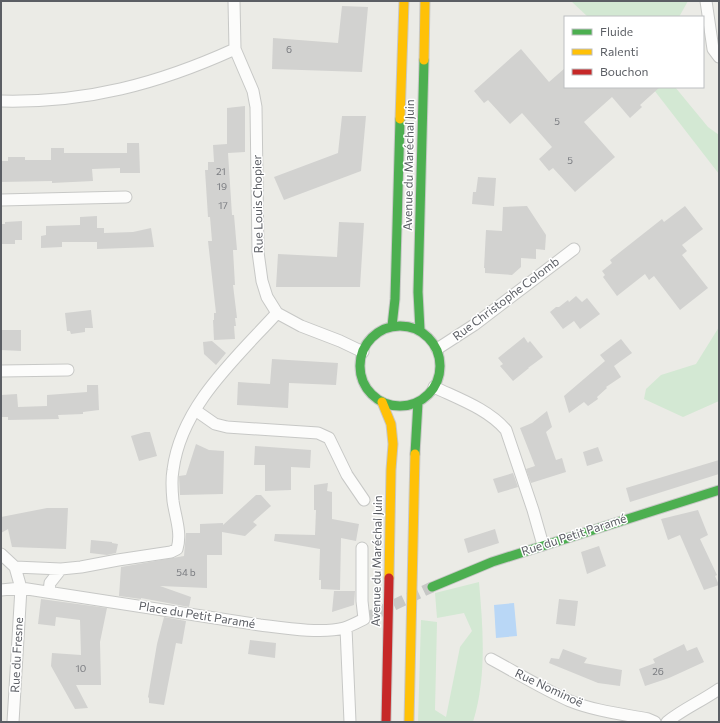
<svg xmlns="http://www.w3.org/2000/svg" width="720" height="723" viewBox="0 0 720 723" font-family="Commissioner,sans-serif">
<rect width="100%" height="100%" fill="#ebebe6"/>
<path fill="#d3e8d3" d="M571 1H688L679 17H588Z
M656 87H675L708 127 719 135V174L654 90Z
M719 327V401L683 417 644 399 646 389 661 375 696 364Z
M479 582C483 628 487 677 473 722H418L421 620 437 622 435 710 446 717 460 647 472 631 464 613 437 618 435 593Z"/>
<path fill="#b9d7f6" d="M514 603 517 636 496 638 494 605Z"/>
<path fill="#d2d2d0" d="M342 6 368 7 362 72 272 69 273 38 338 43Z
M521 49 549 82 565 68V87H660L640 105 642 107 630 118 612 97 584 122 615 157 575 192 553 168 549 171 539 159 552 147 522 113 510 124 488 100 484 103 474 91Z
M245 106V152L228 153 232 215H234L237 250H233L235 285H233L237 318H235L236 326H234L235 339 214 340 213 320H214V313H216L208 241H212L210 217H208L205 170H208V162H214L213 145 227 144V108Z
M342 116H366L361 171 284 200 274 177 338 153Z
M127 143H139L140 173H120V168L92 169 93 181 52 183V181L1 182V161H8V157H25V160H51V148H64V153H127Z
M478 177 496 178 494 206 472 204 473 192H476Z
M527 206 546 235 545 250 536 249V259L521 258V267L512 275 485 273V268H484L486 230 502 231 503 207Z
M685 206 703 229 682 245 687 251 682 255 708 288 680 310 654 276 649 280 645 274 617 296 603 277 605 275 602 271 612 263 610 260 662 219 664 222Z
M97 216V228H104V233L133 232 151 228 154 247 97 249V242H62V247L41 248V236L46 235V226L80 225V217Z
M22 221V240H15V244H1V224H5V222Z
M339 222 364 223 360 287H276L278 254 337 257Z
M576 296 582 302 587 298 600 314 580 329 574 321 563 329 550 312 556 307H559L568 300 569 302Z
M91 310 93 328H85V332L71 334 70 331H67L65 313Z
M1 330H21V351L1 350Z
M524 337 528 343 530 341 543 357 528 368H529L513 381 500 366 503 364 498 358Z
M621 339 632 353 614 366 621 377 606 387 607 388 597 397 598 399 588 406 584 402 569 413 564 396 605 361 600 355Z
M212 341 226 353 216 365 204 354 203 342Z
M272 359 338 363 336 385 289 383 288 408 237 405 238 382 270 384Z
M87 385H98L99 410 83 412V414L58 415 59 419 8 420V417H1V395L17 394 18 407 47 406V395L87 392Z
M547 411 552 427 546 432 556 460 562 458 566 472 531 483 526 469 535 466 520 428 532 423Z
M145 432H150L157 456 139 461 131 436Z
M196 444 209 450 224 451 223 494 180 495 179 476 186 475Z
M255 446 311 450 310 468 291 467V490L265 491V465H254Z
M598 447 603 461 587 466 583 452Z
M719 460V474L630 502 626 488Z
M513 473 518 487 498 493 493 479Z
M328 483 327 491 332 492V519L359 524 356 541 341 538 340 590 321 589V580H319L320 549 274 541 275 534 315 535 316 510H314V485Z
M256 495H261L271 506 253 522 257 525 245 536 222 532V555H207V588L160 586 191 597 189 607 141 598V599L119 596 121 567 184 556 186 533H200V524L223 523V525Z
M47 508H68L66 549 12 547 8 529 1 533V517Z
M698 510 708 535 700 539 717 575 715 576 719 585 704 590 680 535 668 540 661 519Z
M495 529 499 543 468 553 464 539Z
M91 540 112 542V543L118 544 116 553 107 555 90 553Z
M599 546 606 566 587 574 581 552Z
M334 591H355L354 605 332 612Z
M41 599 107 608 100 642 101 685H76L88 708 75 709 51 666 52 653 81 655 80 620 56 617 55 626 38 624Z
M559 599 578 601 575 626 556 624Z
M164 617 186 621 182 644 176 643 164 705 149 703V698L148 697 157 644Z
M250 640 276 643 275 658 248 654Z
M684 644 687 651 697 647 704 662 669 678 645 686 639 669 655 663 653 659Z
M563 649 587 658 584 663 622 670 620 686 598 683 549 663 551 658 559 659Z"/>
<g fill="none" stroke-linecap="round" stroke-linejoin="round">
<path stroke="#c7c8c6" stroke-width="11" stroke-dasharray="11 5.5" stroke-linecap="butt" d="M364 619 432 587"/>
<defs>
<path id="street" d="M234 1 235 49 253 91 256 107 258 252 262 281 267 297 277 313 301 326 340 341 363 352
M706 1 713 49 719 57
M1 101C86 103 158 84 235 49
M1 200 126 197
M437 349 474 325 574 249
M1 371 68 370
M434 387C459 399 488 409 506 430L533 510 543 545
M195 410 215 424 227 427 318 433 329 438 347 475 364 500
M1 554 15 567 21 588 13 722
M15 567 61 569
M1 590 21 588 260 625C284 628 322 634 344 628 351 626 358 622 364 619L362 601V548
M49 592 50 583 61 569 81 567 118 560 171 552 177 549C182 533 175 516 173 501 172 491 171 481 173 470 181 406 236 358 277 313
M346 628 350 722
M491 659C517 673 543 689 570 701 595 711 622 714 648 719L655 722
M667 722C683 709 702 701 719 689"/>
<path id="fast" d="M360 366a40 40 0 1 1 80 0a40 40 0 1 1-80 0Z
M392 326 395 299 400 119
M420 330 418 292 424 60
M415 454 418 402
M432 587 492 562 719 490"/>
<path id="slow" d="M424 60 425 1
M400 119 404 1
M382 402 391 424 393 444 391 470 389 578
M409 722 415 454"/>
<path id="jam" d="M386 722 389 578"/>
</defs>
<use href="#street" stroke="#c7c8c6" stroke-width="13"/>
<use href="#fast" stroke="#c8c8c7" stroke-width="11"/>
<use href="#slow" stroke="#c8c8c7" stroke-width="11"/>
<use href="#jam" stroke="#c8c8c7" stroke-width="11"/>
<use href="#street" stroke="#fcfcfb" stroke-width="11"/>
<use href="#fast" stroke="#4caf50" stroke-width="9"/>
<use href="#slow" stroke="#ffc107" stroke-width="9"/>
<use href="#jam" stroke="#c62828" stroke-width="9"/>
</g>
<g text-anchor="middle" stroke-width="3" stroke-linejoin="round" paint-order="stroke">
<g font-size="10" fill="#7a7c80">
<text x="289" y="53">6</text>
<text x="557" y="125">5</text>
<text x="570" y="164">5</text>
<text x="221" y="175">21</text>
<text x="222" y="190">19</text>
<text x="223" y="209">17</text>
<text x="186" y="576">54 b</text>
<text x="81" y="672">10</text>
<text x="658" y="675">26</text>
</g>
<g font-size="12" fill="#5b5e64" stroke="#fff">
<text transform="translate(409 165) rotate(-89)" y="4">Avenue du Maréchal Juin</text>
<text transform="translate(258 204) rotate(-91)" y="4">Rue Louis Chopier</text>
<text transform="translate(506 299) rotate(-37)" y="4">Rue Christophe Colomb</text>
<text transform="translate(574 535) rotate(-18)" y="4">Rue du Petit Paramé</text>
<text transform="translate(377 561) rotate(-89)" y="4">Avenue du Maréchal Juin</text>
<text transform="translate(197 615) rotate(9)" y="4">Place du Petit Paramé</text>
<text transform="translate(17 655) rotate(-87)" y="4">Rue du Fresne</text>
<text transform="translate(549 688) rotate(25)" y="4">Rue Nominoë</text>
</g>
</g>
<rect width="720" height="723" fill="none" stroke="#5b5e64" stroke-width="4"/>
<rect x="564" y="16" width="140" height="72" fill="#ffffff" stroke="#bdbfc1"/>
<rect x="572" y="29" width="20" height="6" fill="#4caf50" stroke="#bdbfc1"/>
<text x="600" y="36" font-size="12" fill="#5b5e64">Fluide</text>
<rect x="572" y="49" width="20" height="6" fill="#ffc107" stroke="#bdbfc1"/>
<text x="600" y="56" font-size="12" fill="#5b5e64">Ralenti</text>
<rect x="572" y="69" width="20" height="6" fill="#c62828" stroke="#bdbfc1"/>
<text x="600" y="76" font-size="12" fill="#5b5e64">Bouchon</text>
</svg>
